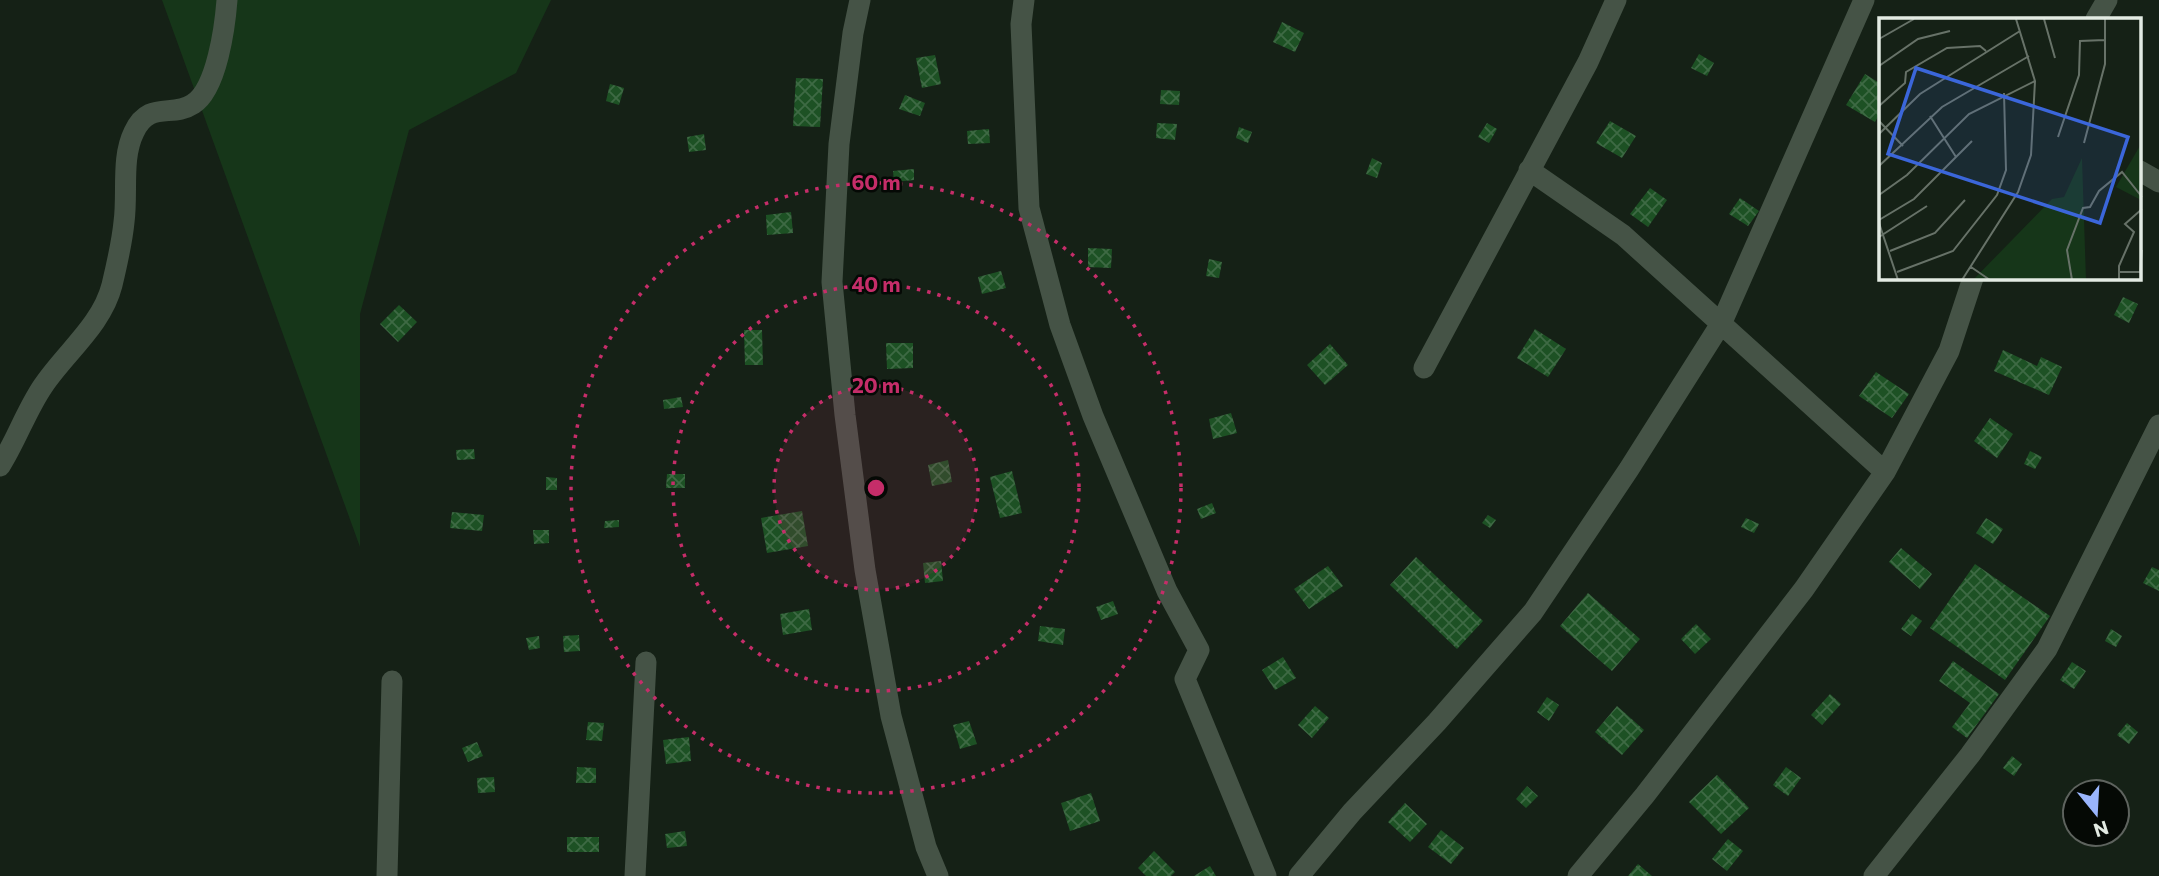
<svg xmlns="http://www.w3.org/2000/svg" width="2159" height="876" viewBox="0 0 2159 876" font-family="Commissioner,sans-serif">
<defs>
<pattern id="building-cross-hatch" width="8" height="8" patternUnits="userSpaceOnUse" patternTransform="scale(1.75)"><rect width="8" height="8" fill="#1d5124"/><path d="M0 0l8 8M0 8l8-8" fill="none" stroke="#3e6a44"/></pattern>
</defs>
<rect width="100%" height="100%" fill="#152116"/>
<path fill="#163619" d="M162 0H551L516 73 409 130 360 314V547Z"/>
<path fill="url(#building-cross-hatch)" d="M1282 22 1304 33 1295 52 1273 42Z
M1699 54 1714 63 1707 76 1691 68Z
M935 55 941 84 922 88 916 58Z
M1865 74 1881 84V112L1875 122 1846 105Z
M796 78 823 79 820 127 793 126Z
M610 84 624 88 619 105 606 101Z
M1161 90 1180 91 1179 105 1160 104Z
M905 95 925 103 920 116 899 109Z
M1610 121 1636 136 1622 158 1596 143Z
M1157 123 1177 124 1175 140 1156 138Z
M1487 123 1497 129 1489 143 1478 137Z
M1239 127 1252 132 1248 143 1236 138Z
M989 129 990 143 968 144 967 131Z
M704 134 706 150 689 152 687 137Z
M1372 158 1382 163 1377 178 1366 174Z
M914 169V180L894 182 893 171Z
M1650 188 1667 200 1648 227 1630 214Z
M1740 198 1759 211 1748 226 1729 214Z
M791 212 793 233 767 235 766 215Z
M1088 248 1112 249 1111 268 1088 267Z
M1209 259 1222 262 1219 278 1206 276Z
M1001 271 1006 288 982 294 978 277Z
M2123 297 2138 304 2129 323 2114 315Z
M399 305 417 322 398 342 380 324Z
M1535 329 1566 349 1548 377 1517 358Z
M744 330H762L763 365H745Z
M886 343H913V368L887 369Z
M1330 344 1348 365 1325 385 1307 365Z
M2003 350 2037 366 2041 357 2062 367 2049 395 1994 371Z
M1876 372 1909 394 1892 418 1859 396Z
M681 397 683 407 664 409 663 400Z
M1231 413 1237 433 1213 439 1209 419Z
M1990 418 2013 434 1997 458 1974 441Z
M474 449 475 459 457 460 456 450Z
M2030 451 2042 457 2035 469 2024 464Z
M948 460 952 482 932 486 928 465Z
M1012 471 1022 513 1000 518 990 477Z
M667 474H685V488H666Z
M546 477 557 478V490H546Z
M1212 503 1216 513 1201 519 1197 509Z
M802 511 808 546 767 553 761 518Z
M452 512 484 515 482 531 450 528Z
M1488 515 1496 520 1490 528 1482 523Z
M1746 518 1759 524 1754 533 1741 527Z
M1986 518 2003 529 1993 544 1976 533Z
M619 520V527L604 528 605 521Z
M533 530H549V543L534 544Z
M1901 548 1932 574 1920 589 1889 562Z
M1416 557 1483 621 1457 649 1390 585Z
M941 561 943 581 925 583 923 563Z
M1975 564 2050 616 2005 680 1930 628Z
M1328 566 1343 586 1309 609 1294 589Z
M2152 567 2159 570V591L2143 583Z
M1588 593 1640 639 1612 671 1560 626Z
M1113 601 1118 614 1101 620 1096 607Z
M809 609 812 630 783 635 780 614Z
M1912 614 1922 621 1911 636 1901 629Z
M1696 624 1711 639 1695 654 1681 639Z
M1040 626 1065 629 1063 645 1038 641Z
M2111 629 2122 636 2116 647 2105 641Z
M579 635 580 651 564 652 563 636Z
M539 636 540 648 529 650 526 638Z
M1283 657 1296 678 1275 690 1262 670Z
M1953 661 1999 694 1967 738 1952 727 1970 703 1939 681Z
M2072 662 2086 671 2074 689 2060 680Z
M1830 694 1841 704 1822 725 1811 715Z
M1547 697 1559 705 1549 721 1537 712Z
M1315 706 1329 718 1312 738 1298 725Z
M1617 706 1644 730 1622 755 1595 732Z
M969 721 977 744 960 749 953 725Z
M588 722 604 723 602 741 586 740Z
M2127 723 2138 732 2129 744 2117 735Z
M689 737 691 761 666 764 663 740Z
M477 742 483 756 468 762 462 748Z
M2012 756 2022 764 2014 776 2003 768Z
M577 767 596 768V783H576Z
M1786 767 1801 778 1788 796 1773 785Z
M1717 775 1749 808 1721 834 1689 802Z
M494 777 495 792 478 793 477 778Z
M1527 786 1538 796 1526 808 1516 799Z
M1091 793 1100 821 1070 831 1061 803Z
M1405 803 1427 824 1410 842 1388 822Z
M1441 830 1464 848 1451 864 1428 847Z
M685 831 687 846 667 848 665 834Z
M567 837H599V852H567Z
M1728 839 1743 851 1727 871 1712 859Z
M1154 851 1175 872 1171 876H1146L1138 868Z
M1638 864 1652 876H1628Z
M1210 866 1216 876H1194Z"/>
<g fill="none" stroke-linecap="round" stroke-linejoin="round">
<path stroke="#455346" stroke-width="21" d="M860 0 853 33 839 144 832 282 845 415 865 570 891 716 926 847 938 876
M1024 0 1021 24 1029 208 1060 325 1093 416 1167 591 1199 650 1185 679 1266 876
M2096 19 2107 0
M1529 170 1623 235 1885 472
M2140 171 2159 182
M1424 368 1588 62 1616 0
M0 466C16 441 26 411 43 386 65 353 102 325 112 285 117 264 122 243 124 222 128 193 121 158 134 132 149 100 172 118 193 104 217 89 225 26 227 0
M387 876 392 681
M635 876 646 662
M1299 876 1352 812 1437 722 1533 612 1629 469 1722 322 1864 0
M1578 876 1645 795 1804 589 1885 472 1949 351 1973 278
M1874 876 1970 755 2047 649 2159 425"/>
</g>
<circle cx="876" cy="488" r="102" fill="#c52d69" fill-opacity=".12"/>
<g fill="none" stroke="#c52d69" stroke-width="3.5" stroke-dasharray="3.5 7">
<circle cx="876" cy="488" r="102"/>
<circle cx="876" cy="488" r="203"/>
<circle cx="876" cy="488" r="305"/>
</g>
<g transform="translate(1879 18)">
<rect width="262" height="262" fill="#152116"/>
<path d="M203 140 207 262H94L173 181 185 179Z" fill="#163619"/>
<path d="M262 126V182L237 169Z" fill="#163619"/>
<path fill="none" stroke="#677268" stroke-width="2" d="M165 1 176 40M0 21 35 1M0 48 39 21 71 13M0 88 26 65 27 54 68 30 101 28 107 33M51 98 77 139M0 103 24 128M0 116 41 76 141 13M179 119 200 57 201 23 226 22M205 125 226 46V1M0 148 63 89 150 38M0 177 28 157 90 96 156 63M0 202 35 181 93 123M0 205 19 262M0 219 48 188M11 233 56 215 86 182M92 249 111 262M18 254 74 233 118 177 127 152 125 75M239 254H263M261 254 263 232M83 262 139 174 152 137 156 63 137 1M193 262 188 232 204 190 211 189 220 173 243 154 263 179M240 262V248L255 214 246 206 263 191"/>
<path fill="#3b66da" fill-opacity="0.15" stroke="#3b66da" stroke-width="3.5" d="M37 50 249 119 221 205 9 136Z"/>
<rect width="262" height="262" fill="none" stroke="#e3ebe3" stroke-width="3.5"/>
</g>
<circle cx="876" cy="488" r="10" fill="#c52d69" stroke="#050905" stroke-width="3.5"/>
<g font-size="21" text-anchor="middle" font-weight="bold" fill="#c52d69" stroke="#050905" stroke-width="5" stroke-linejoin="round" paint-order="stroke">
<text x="876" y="190">60 m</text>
<text x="876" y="292">40 m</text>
<text x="876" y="393">20 m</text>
</g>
<g transform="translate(2096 813) rotate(162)"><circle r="33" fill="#050905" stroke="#5e635e" stroke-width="2"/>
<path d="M0-5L12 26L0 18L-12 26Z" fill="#9ab5fd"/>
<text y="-10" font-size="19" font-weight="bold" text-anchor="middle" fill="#e3ebe3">N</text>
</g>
</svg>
